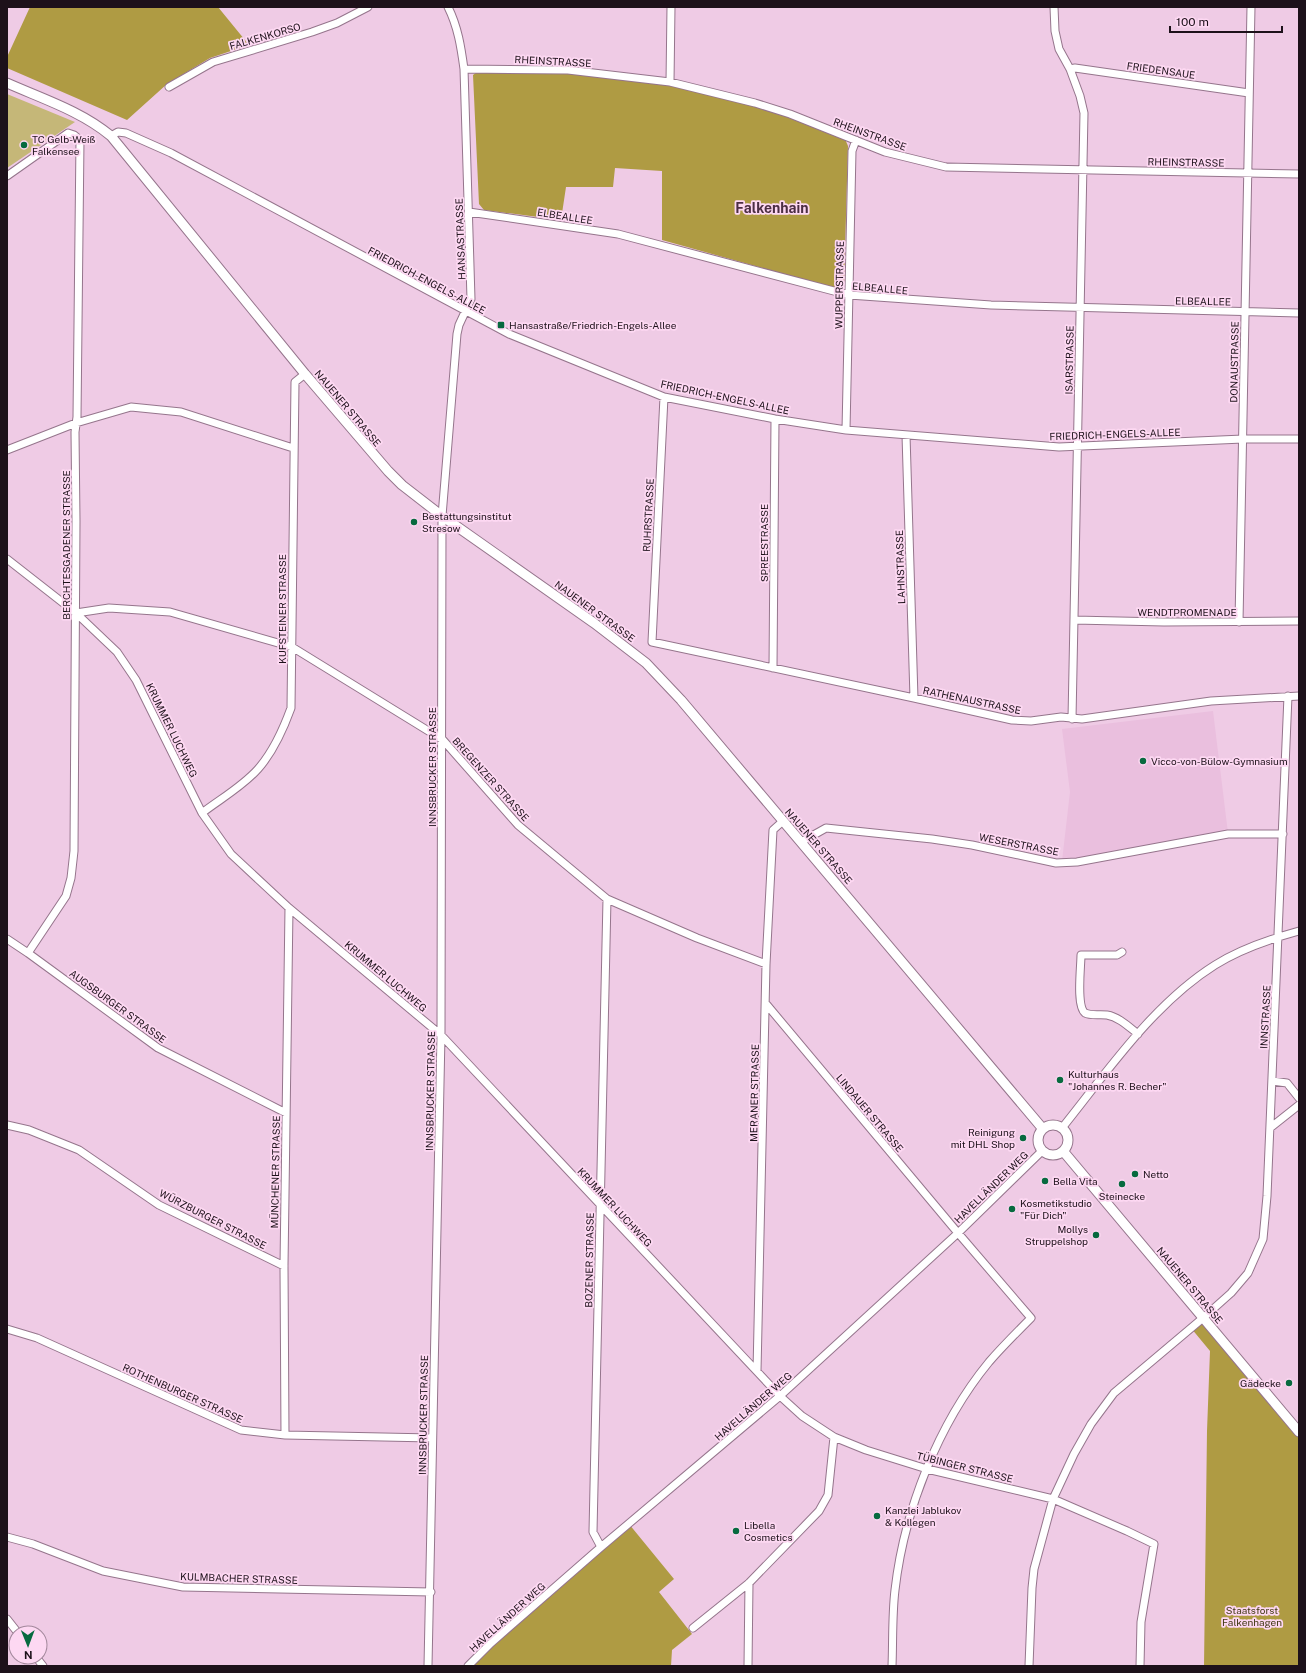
<svg xmlns="http://www.w3.org/2000/svg" width="1306" height="1673" viewBox="0 0 1306 1673" font-family="'Public Sans',sans-serif">
<rect width="100%" height="100%" fill="#efcbe5"/>
<path fill="#eabfde" d="M1213 711 1228 833 1078 861H1062L1070 792 1062 729Z"/>
<path fill="#c5b778" d="M7 94 75 122 7 168Z"/>
<path fill="#af9b43" d="M30 7H218L249 45 210 58 167 84 127 120 7 68V57Z
M477 72 568 73 666 85 755 106 788 117 845 139 848 146 844 285 834 288 662 240V171L615 168 613 187H566L561 220 484 210 479 204 473 75Z
M1203 1318 1299 1432V1666H1204L1207 1431 1210 1351 1191 1328Z
M629 1524 674 1579 659 1592 692 1634 672 1650 671 1666H468Z"/>
<g fill="none" stroke-linecap="round" stroke-linejoin="round">
<defs>
<path id="minor" d="M1054 7 1055 31 1059 49 1070 69 1080 96 1084 113 1072 719
M464 69 568 70 670 82 755 103 790 114 885 152 946 167 1299 174
M1070 69 1075 68 1249 93
M670 82 671 7
M169 87 213 62 312 32 337 23 368 7
M111 136 118 132 126 133 171 153 509 334 664 397 775 419 846 430 1059 447 1243 439H1299
M7 176 68 133 74 135 80 140 77 417 75 432 76 521 74 851 71 878 66 896 28 953
M469 212 618 234 849 295 991 305 1299 313
M664 397 652 642 914 698 1012 720 1031 721 1061 717 1082 719 1211 701 1299 696
M846 430 852 151 856 140
M906 435 914 698
M7 450 76 423 131 407 181 412 293 448
M7 559 76 613 117 652 136 680 202 813 231 854 289 908 441 1035 780 1396 802 1416 834 1437 866 1450 927 1469 1053 1499 1127 1531 1154 1544 1141 1622 1140 1666
M76 613 109 608 170 612 292 647 443 740 518 825 607 899 697 938 766 964
M1074 620 1164 622 1299 621
M1239 622 1251 7
M773 668 775 419
M202 813C220 799 242 787 258 769 273 752 283 730 291 708L295 382 305 374
M801 842 826 828 932 839 972 845 1056 863 1077 862 1228 834H1283
M7 939 28 953 158 1048 286 1113
M1122 952 1117 955H1081C1081 967 1076 1006 1085 1013 1091 1016 1100 1014 1107 1015 1119 1017 1129 1027 1138 1034
M767 1005 958 1233 1031 1318C1017 1332 1002 1347 989 1362 938 1424 904 1511 895 1590 892 1615 893 1641 892 1666
M1272 1081 1287 1083 1299 1098
M7 1125 29 1130 79 1150 159 1205 284 1266
M1062 1128C1107 1072 1153 1004 1215 965 1240 949 1270 939 1299 931
M1270 1128 1299 1105
M7 1329 37 1338 241 1430 285 1435 432 1438
M757 1371 766 964 773 830 783 821
M285 1435 284 1266 289 908
M7 1537 33 1544 103 1571 183 1587 431 1592
M601 1547 593 1532 607 899
M7 1619 18 1633
M693 1628 749 1583 819 1511 828 1495 834 1437
M36 1657 43 1666
M428 1666 441 1035 442 516 457 334 459 325 471 299 464 69C461 47 458 27 448 7
M468 1666 491 1643 601 1547 780 1396 958 1233 1042 1151
M748 1666 749 1583
M1029 1666 1032 1588 1034 1569 1053 1499 1074 1454 1091 1424 1114 1393 1203 1318 1231 1293 1248 1273 1263 1239 1267 1196 1288 696"/>
<path id="major" d="M7 83C43 99 81 111 111 136L305 374 388 471 402 485 442 516 594 623 646 663 681 700 1043 1129
M1038 1140a15 15 0 1 1 30 0a15 15 0 1 1-30 0Z
M1063 1151 1299 1432"/>
</defs>
<use href="#minor" stroke="#95758c" stroke-width="9"/>
<use href="#major" stroke="#95758c" stroke-width="11"/>
<use href="#minor" stroke="#fff" stroke-width="7"/>
<use href="#major" stroke="#fff" stroke-width="9"/>
</g>
<g fill="#076a3f" stroke="#fdd8f2" stroke-width="1.5">
<circle cx="24" cy="145" r="4"/>
<rect x="497" y="321" width="8" height="8" rx="2"/>
<circle cx="414" cy="522" r="4"/>
<circle cx="1143" cy="761" r="4"/>
<circle cx="1060" cy="1080" r="4"/>
<circle cx="1023" cy="1138" r="4"/>
<circle cx="1135" cy="1174" r="4"/>
<circle cx="1045" cy="1181" r="4"/>
<circle cx="1122" cy="1184" r="4"/>
<circle cx="1012" cy="1209" r="4"/>
<circle cx="1096" cy="1235" r="4"/>
<circle cx="1289" cy="1383" r="4"/>
<circle cx="877" cy="1516" r="4"/>
<circle cx="736" cy="1531" r="4"/>
</g>
<g text-anchor="middle" stroke-width="3.5" stroke-linejoin="round" paint-order="stroke">
<g font-size="10" fill="#1d111a" stroke="#fdd8f2">
<text transform="translate(265 36) rotate(-16)" y="4">FALKENKORSO</text>
<text transform="translate(553 61) rotate(3)" y="4">RHEINSTRASSE</text>
<text transform="translate(1161 70) rotate(8)" y="4">FRIEDENSAUE</text>
<text transform="translate(870 134) rotate(20)" y="4">RHEINSTRASSE</text>
<text transform="translate(1186 162) rotate(1)" y="4">RHEINSTRASSE</text>
<text transform="translate(565 216) rotate(9)" y="4">ELBEALLEE</text>
<text transform="translate(460 239) rotate(-92)" y="4">HANSASTRASSE</text>
<text transform="translate(427 280) rotate(28)" y="4">FRIEDRICH-ENGELS-ALLEE</text>
<text transform="translate(839 285) rotate(-89)" y="4">WUPPERSTRASSE</text>
<text transform="translate(880 288) rotate(5)" y="4">ELBEALLEE</text>
<text transform="translate(1203 301) rotate(1)" y="4">ELBEALLEE</text>
<text transform="translate(1069 360) rotate(-89)" y="4">ISARSTRASSE</text>
<text transform="translate(1234 362) rotate(-89)" y="4">DONAUSTRASSE</text>
<text transform="translate(725 397) rotate(12)" y="4">FRIEDRICH-ENGELS-ALLEE</text>
<text transform="translate(348 408) rotate(50)" y="4">NAUENER STRASSE</text>
<text transform="translate(1115 434) rotate(-2)" y="4">FRIEDRICH-ENGELS-ALLEE</text>
<text transform="translate(648 515) rotate(-87)" y="4">RUHRSTRASSE</text>
<text transform="translate(764 543) rotate(-90)" y="4">SPREESTRASSE</text>
<text transform="translate(66 545) rotate(-90)" y="4">BERCHTESGADENER STRASSE</text>
<text transform="translate(900 567) rotate(-92)" y="4">LAHNSTRASSE</text>
<text transform="translate(282 609) rotate(-90)" y="4">KUFSTEINER STRASSE</text>
<text transform="translate(595 611) rotate(36)" y="4">NAUENER STRASSE</text>
<text x="1187" y="616">WENDTPROMENADE</text>
<text transform="translate(972 700) rotate(12)" y="4">RATHENAUSTRASSE</text>
<text transform="translate(172 730) rotate(64)" y="4">KRUMMER LUCHWEG</text>
<text transform="translate(432 767) rotate(-90)" y="4">INNSBRUCKER STRASSE</text>
<text transform="translate(491 779) rotate(48)" y="4">BREGENZER STRASSE</text>
<text transform="translate(1019 844) rotate(11)" y="4">WESERSTRASSE</text>
<text transform="translate(819 846) rotate(49)" y="4">NAUENER STRASSE</text>
<text transform="translate(386 976) rotate(40)" y="4">KRUMMER LUCHWEG</text>
<text transform="translate(118 1006) rotate(36)" y="4">AUGSBURGER STRASSE</text>
<text transform="translate(1265 1017) rotate(-87)" y="4">INNSTRASSE</text>
<text transform="translate(430 1091) rotate(-89)" y="4">INNSBRUCKER STRASSE</text>
<text transform="translate(754 1093) rotate(-89)" y="4">MERANER STRASSE</text>
<text transform="translate(870 1113) rotate(50)" y="4">LINDAUER STRASSE</text>
<text transform="translate(275 1172) rotate(-89)" y="4">MÜNCHENER STRASSE</text>
<text transform="translate(991 1187) rotate(-44)" y="4">HAVELLÄNDER WEG</text>
<text transform="translate(615 1207) rotate(47)" y="4">KRUMMER LUCHWEG</text>
<text transform="translate(213 1219) rotate(27)" y="4">WÜRZBURGER STRASSE</text>
<text transform="translate(589 1260) rotate(-89)" y="4">BOZENER STRASSE</text>
<text transform="translate(1190 1285) rotate(50)" y="4">NAUENER STRASSE</text>
<text transform="translate(183 1393) rotate(24)" y="4">ROTHENBURGER STRASSE</text>
<text transform="translate(753 1406) rotate(-41)" y="4">HAVELLÄNDER WEG</text>
<text transform="translate(423 1415) rotate(-89)" y="4">INNSBRUCKER STRASSE</text>
<text transform="translate(965 1467) rotate(14)" y="4">TÜBINGER STRASSE</text>
<text transform="translate(239 1578) rotate(2)" y="4">KULMBACHER STRASSE</text>
<text transform="translate(507 1617) rotate(-42)" y="4">HAVELLÄNDER WEG</text>
</g>
<g font-size="10" fill="#1d111a" stroke="#fdd8f2" text-anchor="start">
<text x="32" y="143">TC Gelb-Weiß<tspan x="32" dy="12">Falkensee</tspan></text>
<text x="509" y="329">Hansastraße/Friedrich-Engels-Allee</text>
<text x="422" y="520">Bestattungsinstitut<tspan x="422" dy="12">Stresow</tspan></text>
<text x="1151" y="765">Vicco-von-Bülow-Gymnasium</text>
<text x="1068" y="1078">Kulturhaus<tspan x="1068" dy="12">"Johannes R. Becher"</tspan></text>
<text x="1015" y="1136" text-anchor="end">Reinigung<tspan x="1015" dy="12">mit DHL Shop</tspan></text>
<text x="1143" y="1178">Netto</text>
<text x="1053" y="1185">Bella Vita</text>
<text x="1122" y="1200" text-anchor="middle">Steinecke</text>
<text x="1020" y="1207">Kosmetikstudio<tspan x="1020" dy="12">"Für Dich"</tspan></text>
<text x="1088" y="1233" text-anchor="end">Mollys<tspan x="1088" dy="12">Struppelshop</tspan></text>
<text x="1281" y="1387" text-anchor="end">Gädecke</text>
<text x="885" y="1514">Kanzlei Jablukov<tspan x="885" dy="12">&amp; Kollegen</tspan></text>
<text x="744" y="1529">Libella<tspan x="744" dy="12">Cosmetics</tspan></text>
</g>
<g font-size="10" fill="#403812" stroke="#fdd8f2">
<text x="1252" y="1614">Staatsforst<tspan x="1252" dy="12">Falkenhagen</tspan></text>
</g>
<g font-size="14" font-weight="bold" fill="#4b2e43" stroke="#fdd8f2">
<text x="772" y="213">Falkenhain</text>
</g>
</g>
<rect width="1306" height="1673" fill="none" stroke="#1d111a" stroke-width="16"/>
<g transform="translate(28 1645) rotate(179)"><circle r="19" fill="#fdd8f2" stroke="#a3889c"/>
<path d="M0-3L7 15L0 10L-7 15Z" fill="#076a3f"/>
<text y="-6" font-size="11" font-weight="bold" text-anchor="middle" fill="#1d111a">N</text>
</g>
<path d="M1170 26v6h112v-6" fill="none" stroke="#1d111a" stroke-width="2"/>
<text x="1176" y="26" font-size="12" fill="#1d111a" stroke="#fdd8f2" stroke-width="3" paint-order="stroke">100 m</text>
</svg>
